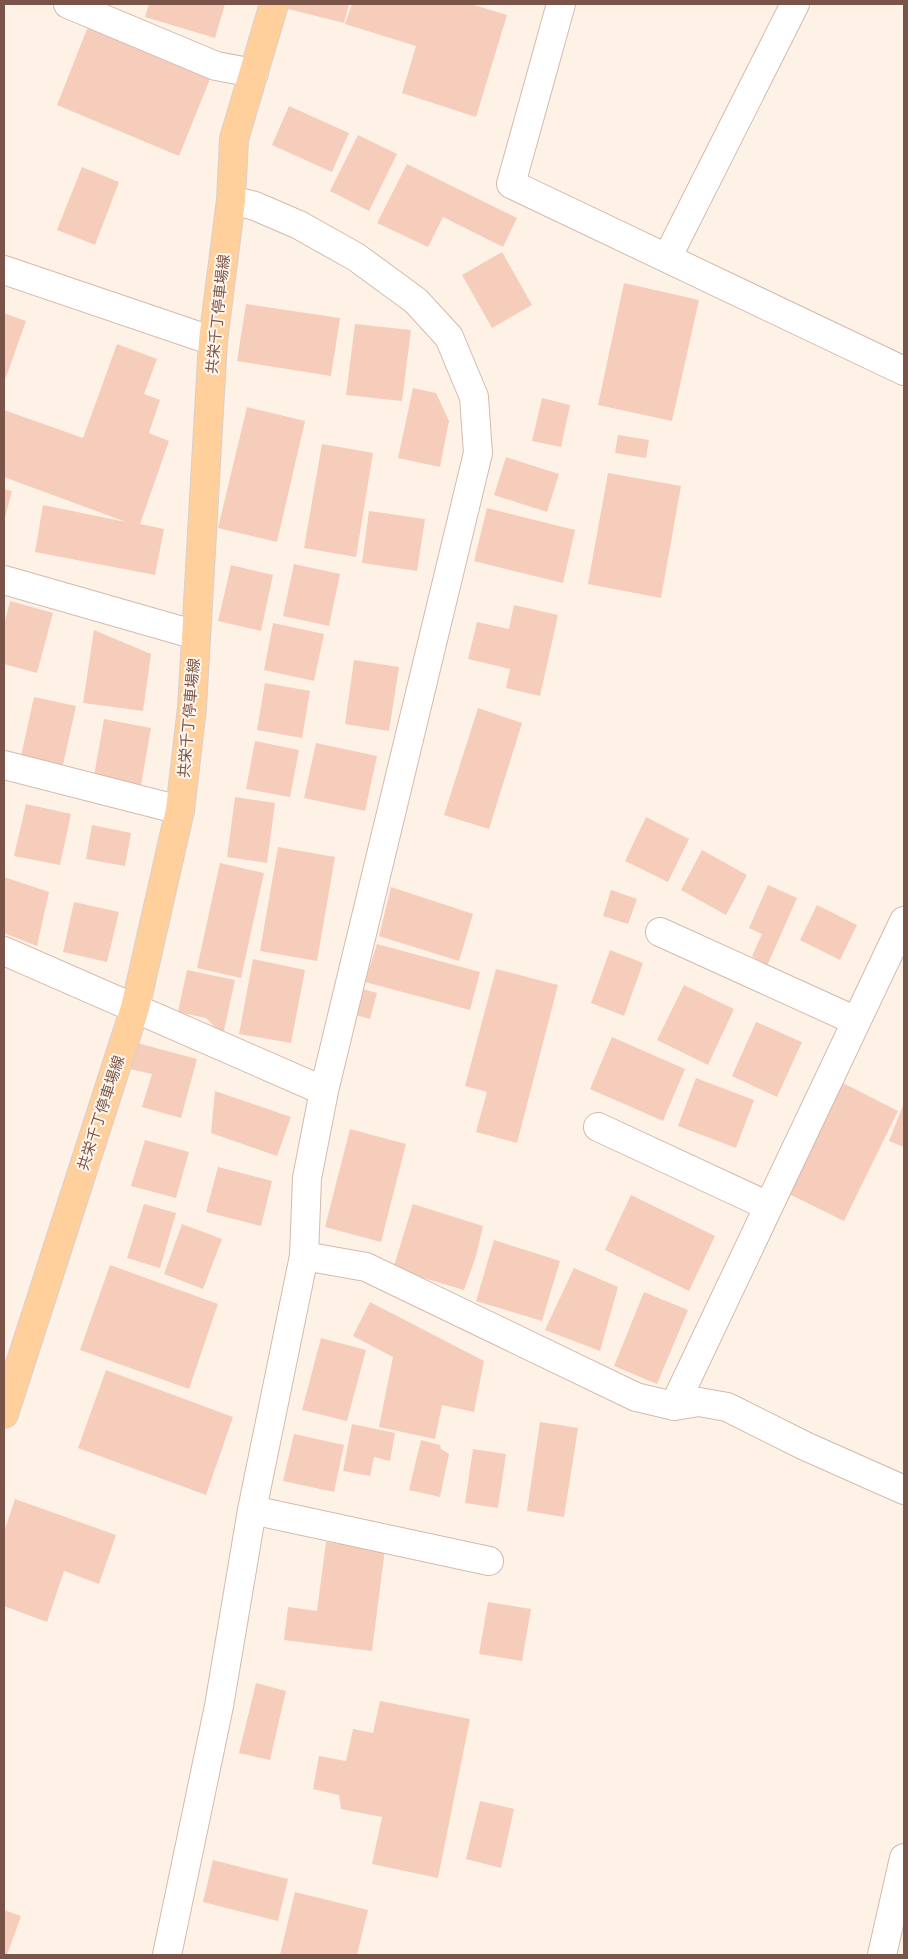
<svg xmlns="http://www.w3.org/2000/svg" width="908" height="1959" viewBox="0 0 908 1959" font-family="'Sofia Sans Condensed','Noto Sans JP',sans-serif">
<rect width="100%" height="100%" fill="#fef2e6"/>
<path fill="#f6ccbb" d="M149 4H225L215 38 145 17Z
M285 4H349L344 23 284 8Z
M352 4H471L507 15 476 117 402 93 416 46 345 24Z
M89 24 212 74 179 156 57 105Z
M289 106 349 133 332 172 272 145Z
M358 135 397 154 369 211 330 191Z
M407 164 517 218 503 247 443 217 428 247 377 223Z
M82 167 119 182 95 245 57 230Z
M502 252 532 305 492 328 462 275Z
M624 283 699 300 672 421 598 405Z
M246 304 340 318 331 376 237 361Z
M4 313 26 321 4 383Z
M355 324 411 330 402 401 346 395Z
M117 344 157 359 144 394 160 400 149 433 169 441 140 524 164 529 155 575 35 552 43 505 126 522 4 477V410L83 438Z
M413 388 436 393 449 421 440 467 398 458Z
M542 398 570 405 561 447 532 441Z
M247 407 305 421 277 542 218 528Z
M618 435 649 440 646 458 615 453Z
M322 444 373 453 356 557 304 548Z
M506 457 559 474 547 512 494 495Z
M608 473 681 486 661 598 588 584Z
M4 489 12 491 4 521Z
M487 508 575 530 563 583 474 561Z
M369 511 425 519 417 571 362 563Z
M294 564 340 574 329 626 283 616Z
M231 565 273 575 261 631 218 621Z
M10 601 53 613 37 673 4 664V625Z
M514 605 558 615 540 696 506 688 510 669 468 659 477 622 509 629Z
M273 623 324 634 314 681 264 670Z
M94 630 151 654 143 711 83 703Z
M354 660 399 667 389 731 345 724Z
M265 683 310 691 302 738 257 730Z
M34 697 76 706 63 765 21 756Z
M478 708 522 723 489 829 444 815Z
M104 719 151 728 141 785 94 776Z
M255 741 299 750 290 797 246 789Z
M316 743 377 756 365 811 304 798Z
M235 797 275 803 267 863 227 857Z
M26 804 71 814 60 865 14 856Z
M646 817 689 839 668 882 625 861Z
M92 825 131 833 125 866 86 859Z
M278 847 335 857 317 961 260 951Z
M702 850 747 875 726 915 681 890Z
M220 863 264 873 241 978 197 968Z
M4 877 49 892 37 946 4 933Z
M768 885 797 898 766 968 752 956 762 934 749 928Z
M391 887 473 914 459 961 379 936Z
M611 890 637 899 628 924 603 916Z
M74 902 119 912 107 962 63 952Z
M817 905 857 925 840 960 800 940Z
M377 944 480 972 470 1010 365 982Z
M610 950 643 963 624 1016 591 1003Z
M253 959 305 970 291 1043 239 1034Z
M496 969 558 985 517 1143 476 1132 487 1092 465 1086Z
M187 970 235 980 223 1035 206 1018 178 1012Z
M684 985 734 1009 708 1065 657 1040Z
M356 987 377 993 370 1019 348 1013Z
M756 1022 802 1042 777 1097 732 1076Z
M612 1037 685 1069 663 1121 590 1089Z
M137 1043 197 1059 181 1118 142 1107 152 1074 130 1069Z
M696 1078 754 1100 736 1148 678 1126Z
M843 1083 898 1111 844 1221 789 1194Z
M215 1091 291 1117 277 1156 211 1133Z
M904 1103V1147L889 1141Z
M350 1129 406 1144 381 1242 325 1227Z
M145 1140 189 1152 176 1198 131 1186Z
M218 1167 272 1181 261 1226 206 1212Z
M631 1195 715 1236 689 1291 605 1250Z
M144 1204 176 1213 160 1268 127 1258Z
M413 1204 483 1226 476 1256 464 1290 393 1269Z
M182 1224 222 1239 203 1289 164 1274Z
M494 1240 560 1261 542 1321 476 1301Z
M110 1265 218 1304 189 1389 80 1350Z
M574 1268 618 1287 600 1351 545 1330Z
M644 1292 688 1310 657 1384 614 1366Z
M370 1302 484 1361 474 1412 442 1405 435 1439 379 1427 393 1357 353 1336Z
M321 1338 366 1350 347 1421 302 1410Z
M106 1370 233 1417 206 1495 78 1448Z
M540 1422 578 1428 564 1517 527 1511Z
M352 1424 395 1433 390 1461 374 1457 370 1476 343 1471Z
M294 1434 344 1445 334 1492 283 1481Z
M421 1440 440 1445 441 1449 449 1454 440 1497 409 1490Z
M473 1449 506 1454 498 1508 465 1503Z
M15 1499 116 1535 99 1584 64 1571 47 1622 4 1606V1532Z
M326 1542 385 1549 372 1651 284 1640 288 1607 317 1611Z
M488 1602 531 1609 522 1661 479 1654Z
M256 1683 286 1691 270 1760 239 1753Z
M380 1701 470 1719 438 1878 372 1864 382 1817 341 1809 339 1795 313 1789 319 1756 346 1761 353 1729 373 1733Z
M480 1801 514 1809 501 1868 466 1859Z
M213 1860 288 1879 278 1921 203 1902Z
M295 1892 368 1910 357 1955H280Z
M4 1910 21 1916 7 1955H4Z"/>
<g fill="none" stroke-linecap="round" stroke-linejoin="round">
<defs>
<path id="minor" d="M68 4 216 66 254 73
M561 4 511 184 904 371
M667 258 795 4
M4 270 213 341
M4 580 196 635
M4 765 180 810
M660 932 856 1021
M4 951 324 1091
M598 1127 768 1206
M304 1256 366 1267 636 1397 674 1406 699 1402 727 1407 805 1446 904 1490
M674 1406 904 921
M252 1510 489 1561
M167 1955 219 1706 252 1510 304 1256 307 1178 324 1091 478 453 474 397 449 337 416 301 356 257 299 225 255 206 231 200
M882 1955 904 1858"/>
<path id="major" d="M4 1414 135 1008 180 810 192 708 213 341 231 200 234 139 274 4"/>
</defs>
<use href="#minor" stroke="#d4baad" stroke-width="30"/>
<use href="#major" stroke="#dacfcc" stroke-width="30"/>
<use href="#minor" stroke="#fff" stroke-width="28"/>
<use href="#major" stroke="#ffcf9c" stroke-width="28"/>
</g>
<g text-anchor="middle" stroke-width="4" stroke-linejoin="round" paint-order="stroke">
<g font-size="15" fill="#7a5448" stroke="#fff6ee">
<text transform="translate(218 314) rotate(-84)" y="5">共栄千丁停車場線</text>
<text transform="translate(189 718) rotate(-85)" y="5">共栄千丁停車場線</text>
<text transform="translate(101 1113) rotate(-72)" y="5">共栄千丁停車場線</text>
</g>
</g>
<rect width="908" height="1959" fill="none" stroke="#7a5448" stroke-width="10"/>
</svg>
